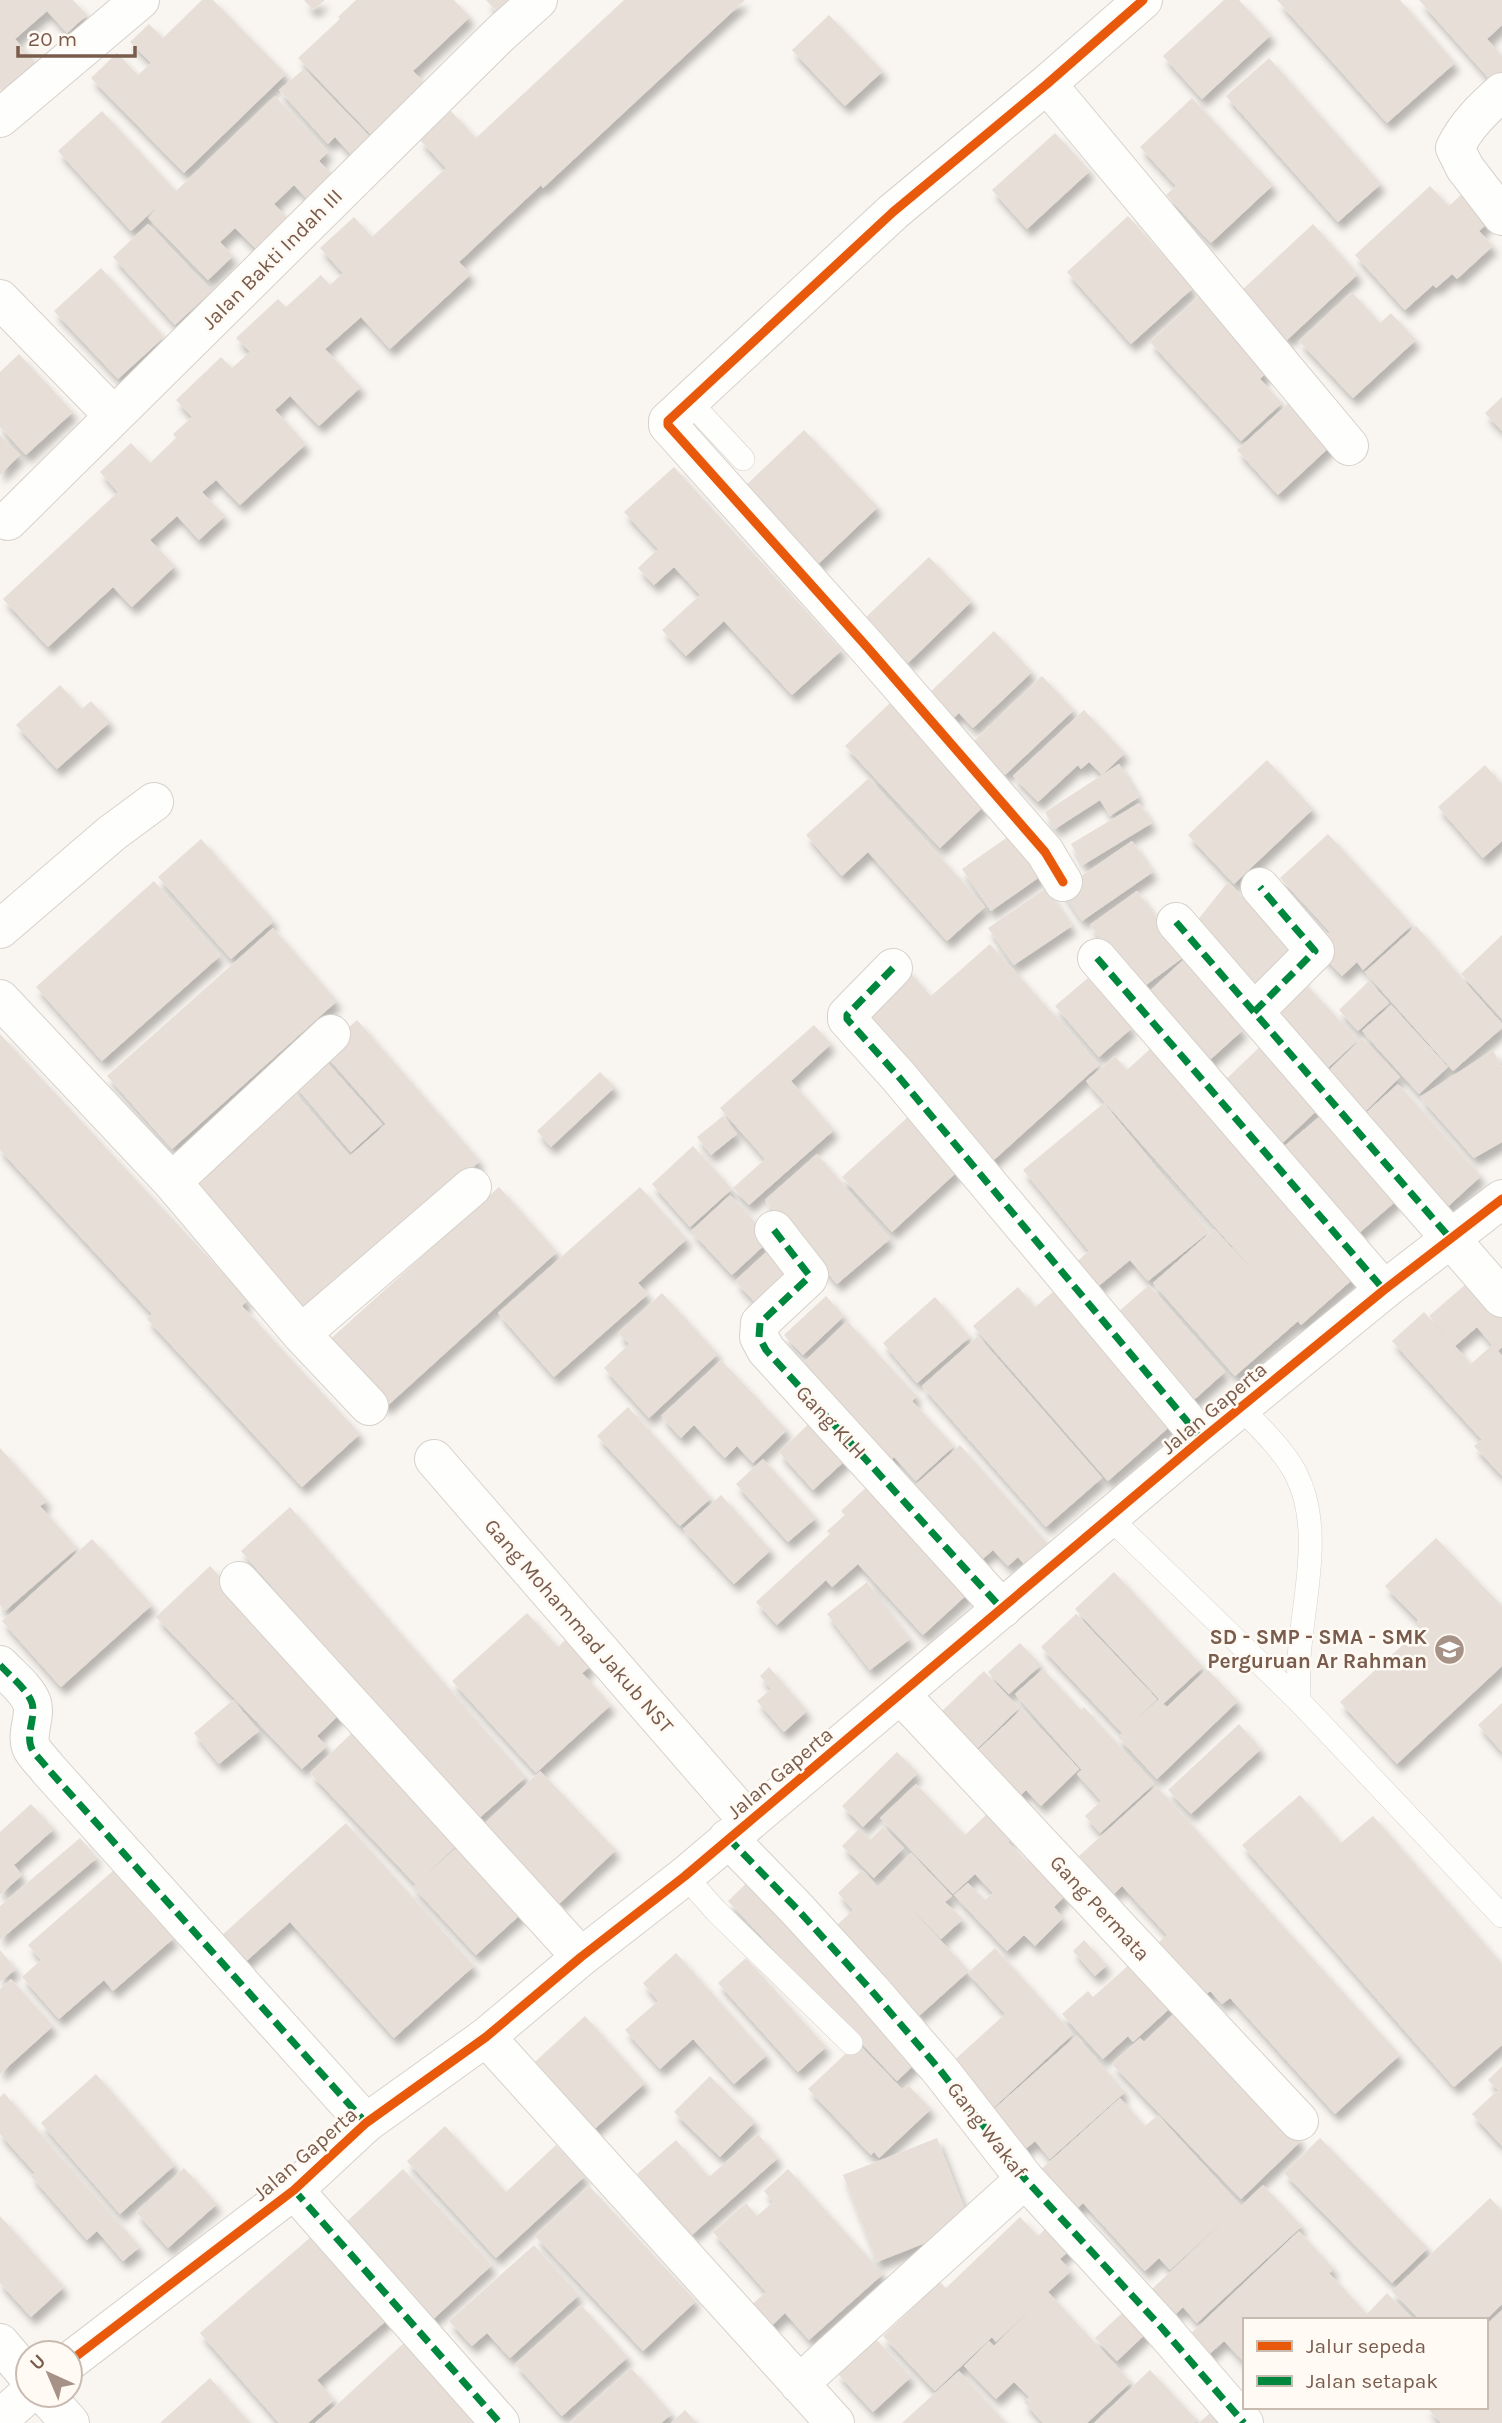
<svg xmlns="http://www.w3.org/2000/svg" width="1502" height="2423" viewBox="0 0 1502 2423" font-family="Karla,sans-serif">
<defs>
<filter id="shadow"><feDropShadow dx="4.5" dy="8" stdDeviation="3.5" flood-color="#0004"/></filter>
</defs>
<rect width="100%" height="100%" fill="#f9f5f0"/>
<path fill="#e6ded7" fill-rule="evenodd" filter="url(#shadow)" d="M0 0H73L87 15 67 33 47 11 15 39 35 62 3 91 0 89Z
M202 0H213L286 74 184 173 91 78 117 53 138 75 151 63 130 42 149 24 163 38Z
M304 0H325L313 10Z
M356 0H454L470 17 413 71 430 89 376 140 298 58 340 19 338 17Z
M486 0H524L506 21Z
M624 0H745L543 188 541 185 459 262 471 274 390 349 361 317 325 349 361 387 319 426 290 396 275 410 306 444 240 505 216 480 202 492 225 516 199 540 177 516 150 540 175 566 132 607 113 587 48 647 3 599 118 492 100 472 131 443 150 463 176 438 173 434 192 417 176 400 221 357 232 368 250 352 236 338 278 299 286 307 321 275 330 285 343 273 320 248 354 217 372 237 446 168 420 140 451 111 476 138Z
M1224 0H1239L1271 35 1202 99 1163 56Z
M1277 0H1400L1455 63 1387 123Z
M1419 0H1502V25L1487 39 1502 56V73L1492 82Z
M829 15 883 71 845 106 792 50Z
M1269 58 1381 184 1338 222 1226 96Z
M304 69 375 142 356 160 335 137 328 144 279 90Z
M275 96 328 152 319 161 340 182 314 206 294 185 274 204 296 227 264 257 235 228 220 242 233 256 208 280 148 218 157 207 131 231 58 151 102 111 176 191Z
M1192 98 1273 185 1211 243 1166 195 1176 186 1140 147Z
M1055 133 1090 171 1027 229 992 190Z
M1430 186 1449 206 1464 192 1490 221 1479 231 1493 246 1457 279 1452 274 1436 288 1433 285 1405 310 1355 255Z
M1128 216 1193 288 1131 344 1067 272Z
M148 224 212 291 175 325 113 257Z
M1313 224 1358 274 1287 340 1241 291Z
M101 268 164 337 118 379 54 311Z
M1352 292 1380 323 1391 313 1416 340 1353 398 1299 341Z
M1199 296 1268 371 1260 379 1282 403 1241 441 1150 342Z
M19 354 73 412 26 455 0 427V372Z
M1502 397V431L1485 413Z
M1294 398 1335 442 1278 495 1237 450Z
M804 430 878 507 816 566 742 489Z
M0 435 20 455 0 475Z
M674 467 842 650 792 695 724 621 686 656 662 630 700 595 674 567 654 585 638 568 658 549 624 512Z
M929 557 972 601 908 663 865 618Z
M994 631 1032 672 973 728 959 713 948 723 924 698Z
M1042 676 1074 710 1005 775 973 742Z
M60 685 82 709 91 701 110 722 57 769 16 725Z
M890 703 985 805 940 848 845 746Z
M1084 710 1125 753 1102 775 1089 762 1081 769 1078 765 1038 802 1013 776Z
M1267 760 1313 809 1234 884 1188 835Z
M1119 764 1139 797 1110 816 1100 800 1055 829 1045 812Z
M1485 765 1502 784V841L1483 858 1438 807Z
M869 778 985 907 947 941 868 852 842 876 806 835Z
M1139 803 1152 823 1083 865 1071 844Z
M1019 829 1048 871 991 911 962 869Z
M1328 834 1412 925 1363 970 1357 962 1342 976 1314 946 1330 932 1280 878Z
M201 839 274 921 231 959 158 877Z
M1132 841 1153 872 1082 921 1061 890Z
M154 881 220 956 102 1061 36 987Z
M1228 882 1295 950 1250 995 1193 926Z
M1046 888 1072 926 1014 965 988 928Z
M1137 891 1185 956 1138 991 1090 925Z
M1416 926 1502 1024V1028L1453 1071 1365 972Z
M273 928 337 1001 172 1149 107 1076Z
M1502 935V1019L1461 974Z
M990 944 1099 1065 985 1168 850 1017 905 967 931 996Z
M1195 949 1243 1002 1229 1014 1243 1030 1202 1067 1140 1000Z
M1295 973 1358 1040 1317 1078 1258 1011Z
M1088 978 1132 1028 1099 1057 1055 1006Z
M1369 981 1389 1003 1358 1031 1339 1010Z
M1391 1005 1448 1067 1419 1094 1362 1031Z
M357 1020 480 1161 302 1318 179 1178 286 1084 350 1156 386 1124 322 1051Z
M814 1025 831 1044 791 1081 834 1130 749 1205 733 1188 765 1159 720 1108Z
M0 1034 248 1300 242 1306 360 1434 302 1487 147 1319 152 1314 0 1150Z
M1269 1038 1328 1100 1277 1148 1219 1086Z
M1362 1038 1400 1077 1359 1118 1320 1079Z
M1160 1040 1362 1271 1301 1325 1298 1321 1235 1376 1153 1283 1214 1229 1253 1270 1086 1081 1115 1056 1127 1070Z
M1493 1050 1502 1067V1142L1474 1158 1420 1097Z
M320 1055 382 1124 351 1152 292 1082Z
M600 1072 615 1087 551 1147 537 1131Z
M1398 1084 1481 1176 1442 1212 1359 1119Z
M1104 1103 1209 1232 1148 1281 1130 1260 1095 1289 1074 1264 1089 1251 1023 1170Z
M1330 1108 1403 1195 1351 1240 1275 1154Z
M723 1116 737 1134 711 1155 697 1137Z
M909 1116 959 1170 892 1232 842 1177Z
M693 1146 732 1189 690 1227 652 1184Z
M817 1154 890 1239 837 1284 765 1200Z
M499 1187 557 1252 386 1407 327 1342Z
M640 1187 687 1239 638 1283 648 1294 554 1377 498 1313Z
M730 1195 771 1239 732 1275 691 1231Z
M776 1243 806 1274 765 1313 735 1281Z
M1474 1277 1502 1309V1347L1498 1351 1502 1356V1476L1474 1446 1482 1440 1392 1341 1424 1312 1447 1337 1429 1316ZM1477 1327 1492 1345 1471 1364 1455 1346Z
M1149 1285 1225 1372 1185 1408 1109 1320Z
M1060 1286 1177 1420 1108 1481 973 1326 1018 1287 1035 1307Z
M662 1293 718 1354 649 1418 604 1368 629 1344 618 1333Z
M826 1296 844 1316 803 1355 784 1335Z
M935 1297 970 1337 917 1383 883 1343Z
M847 1321 917 1396 912 1401 954 1446 916 1481 894 1457 888 1463 803 1363Z
M978 1336 1102 1478 1046 1527 922 1386Z
M721 1360 787 1430 753 1463 737 1446 725 1458 694 1425 681 1438 661 1416Z
M628 1407 711 1498 680 1526 597 1436Z
M813 1420 848 1458 813 1490 779 1452Z
M960 1445 1048 1544 1025 1565 1018 1557 1008 1566 993 1550 979 1562 913 1487Z
M0 1448 47 1501 40 1506 77 1548 5 1611 0 1605Z
M763 1459 816 1518 788 1542 736 1484Z
M874 1480 973 1589 923 1635 858 1564 832 1587 826 1580 777 1625 756 1602 830 1534 827 1531 845 1515 841 1511Z
M721 1495 771 1550 734 1584 683 1529Z
M290 1507 526 1777 477 1820 241 1551Z
M1436 1538 1502 1606V1666L1397 1764 1340 1702 1416 1633 1418 1620 1385 1586Z
M92 1539 152 1605 61 1687 2 1621Z
M210 1566 346 1708 317 1736 327 1746 302 1769 156 1617Z
M1114 1572 1203 1667 1163 1704 1167 1707 1207 1669 1238 1701 1157 1779 1118 1737 1122 1733 1041 1647 1076 1614 1157 1699 1137 1719 1159 1699 1075 1609Z
M867 1582 910 1639 870 1670 827 1614Z
M527 1613 558 1647 567 1638 592 1665 582 1673 611 1705 536 1773 452 1681Z
M1020 1643 1041 1665 1009 1694 988 1672Z
M769 1667 807 1711 784 1732 757 1701 771 1689 760 1676Z
M1043 1669 1081 1710 1084 1707 1154 1784 1100 1833 1085 1816 1101 1801 1077 1774 1082 1770 1015 1694Z
M984 1671 1019 1708 977 1749 941 1712Z
M233 1700 259 1731 219 1764 194 1733Z
M1502 1703V1752L1478 1725Z
M1022 1709 1079 1769 1041 1806 1026 1790 1020 1796 977 1751Z
M1239 1724 1261 1749 1191 1814 1168 1790Z
M355 1730 460 1842 425 1876 469 1836 531 1905 476 1955 413 1887 416 1885 310 1773Z
M897 1752 918 1773 863 1827 842 1806Z
M540 1771 616 1850 559 1904 483 1825Z
M916 1784 965 1835 987 1814 1011 1839 1008 1842 1027 1861 1031 1857 1066 1895 1054 1907 1063 1918 1035 1946 1024 1935 1007 1951 954 1895 968 1883 985 1900 993 1893 975 1874 953 1894 880 1818Z
M1156 1786 1400 2055 1335 2114 1230 1998 1222 2004 1210 1991 1201 1999 1154 1947 1167 1935 1122 1886 1114 1894 1079 1856Z
M1300 1795 1341 1843 1373 1816 1502 1964V2045L1454 2087 1242 1845Z
M31 1804 54 1829 14 1865 22 1875 0 1895V1832Z
M346 1823 474 1966 394 2038 290 1922 243 1964 219 1938Z
M883 1827 904 1848 874 1878 842 1846 859 1829 870 1840Z
M80 1838 97 1858 0 1940V1906Z
M911 1853 952 1896 945 1902 963 1919 941 1939 908 1905 969 1971 919 2016 836 1926 853 1910 838 1893 862 1870 878 1887Z
M114 1870 174 1938 113 1991 104 1980 59 2019 22 1977 41 1960 28 1945Z
M756 1874 919 2060 897 2081 728 1901Z
M1084 1940 1107 1965 1095 1976 1073 1951Z
M995 1948 1073 2034 989 2112 948 2066 1005 2014 968 1973Z
M0 1950 16 1969 0 1982Z
M676 1953 767 2055 734 2084 693 2039 660 2069 625 2030 658 2001 643 1983Z
M1139 1956 1179 2000 1133 2042 1128 2036 1103 2059 1062 2014 1088 1991 1093 1997Z
M746 1958 826 2047 798 2072 718 1983Z
M11 1979 53 2026 0 2074V1989Z
M1181 2007 1255 2093 1301 2141 1241 2199 1112 2064 1140 2038 1144 2042Z
M585 2016 645 2083 587 2136 526 2070Z
M1076 2036 1125 2092 1050 2159 1035 2141 1017 2156 984 2118Z
M857 2043 903 2090 908 2085 931 2109 879 2158 874 2152 871 2155 808 2089Z
M1502 2066V2146L1472 2114 1498 2090 1488 2080Z
M96 2074 175 2165 120 2214 41 2123Z
M710 2076 755 2122 720 2157 674 2112Z
M4 2093 140 2247 123 2261 97 2231 87 2240 31 2176 35 2173 0 2134V2097Z
M1120 2098 1145 2126 1158 2115 1241 2206 1263 2185 1302 2226 1197 2323 1183 2307 1175 2315 1151 2290 1227 2218 1170 2270 1159 2258 1145 2271 1083 2203 1074 2212 1038 2172Z
M445 2126 506 2192 556 2145 585 2176 496 2258 407 2161Z
M758 2134 778 2158 692 2235 637 2174 676 2140 709 2177Z
M937 2138 971 2225 877 2262 843 2175Z
M1320 2138 1428 2248 1392 2283 1284 2173Z
M184 2168 217 2204 168 2248 136 2212Z
M403 2169 492 2265 428 2324 339 2229Z
M788 2169 883 2274 809 2340 785 2313 767 2330 748 2308 766 2292 713 2232 746 2203 757 2216 773 2202 764 2191Z
M589 2186 696 2301 643 2351 535 2236Z
M1490 2198 1502 2211V2304L1486 2320H1420L1392 2291Z
M0 2216 64 2287 31 2317 0 2283Z
M1020 2217 1038 2236 1051 2223 1073 2247 1060 2259 1071 2271 1048 2292 1131 2382 1087 2423H1043L1024 2402 1029 2397 1014 2382 996 2399 964 2366 989 2341 994 2346 1031 2309 996 2342 992 2337 935 2391 883 2336 940 2282 946 2288Z
M319 2230 393 2315 317 2380 334 2400 308 2423H279L200 2333Z
M1299 2231 1334 2269 1329 2273 1367 2314 1387 2293 1414 2320H1245V2363L1224 2341 1204 2359 1185 2339Z
M534 2245 579 2295 510 2358 487 2333 472 2346 449 2321Z
M1133 2303 1154 2326 1117 2361 1095 2338Z
M581 2305 628 2357 562 2416 515 2364Z
M1502 2310V2423H1441L1426 2407H1486V2325Z
M875 2338 911 2377 873 2412 837 2373Z
M405 2342 477 2423H315L341 2401Z
M631 2368 672 2414 661 2423H570Z
M1150 2370 1197 2420 1194 2423H1094Z
M959 2371 1006 2423H902Z
M210 2378 250 2423H160Z
M685 2410 697 2423H671Z
M1212 2411 1223 2423H1199Z"/>
<g fill="none" stroke-linecap="round" stroke-linejoin="round">
<defs>
<path id="service" d="M689 401 743 459
M1241 1408C1260 1428 1283 1449 1296 1474 1324 1529 1303 1599 1299 1658 1298 1672 1299 1686 1299 1701
M1110 1518 1299 1701 1502 1916
M685 1876 716 1911 851 2043"/>
<path id="minor" d="M1047 84 1349 446
M1502 92C1483 109 1466 125 1455 148L1465 168 1502 216
M0 118 140 0
M0 299 114 416
M8 521 500 34 538 0
M1063 882 1045 852 867 647 668 425V421L893 212 1047 84 1143 0
M1176 922 1502 1298
M0 929 112 833 154 802
M1097 958 1384 1290
M893 968 847 1015V1019L898 1076 1202 1439
M0 999 172 1182 301 1334 369 1406
M1254 1012 1315 951 1260 887
M172 1182 331 1034
M774 1230 809 1275 808 1278 760 1323 759 1337 766 1350 1002 1609
M301 1334 472 1187
M434 1459 748 1821
M239 1581 581 1957
M0 1665C10 1676 27 1689 32 1703 36 1717 26 1733 31 1747 34 1754 43 1762 48 1769L366 2123
M901 1695 1299 2121
M728 1838 797 1909 871 1990 940 2070 1025 2179 1161 2327 1244 2423
M486 2037 835 2423
M294 2190 500 2423
M0 2343 28 2376
M799 2384 1025 2179
M45 2395 70 2423"/>
<path id="tertiary" d="M70 2361 294 2190 366 2123 486 2037 581 1957 685 1876 1202 1439 1384 1290 1502 1199
M0 2419 28 2394"/>
</defs>
<use href="#service" stroke="#d7d1cb" stroke-width="24"/>
<use href="#minor" stroke="#d7d1cb" stroke-width="40"/>
<use href="#tertiary" stroke="#d7d1cb" stroke-width="40"/>
<use href="#service" stroke="#fefefd" stroke-width="23"/>
<use href="#minor" stroke="#fefefd" stroke-width="38"/>
<use href="#tertiary" stroke="#fefefd" stroke-width="38"/>
<path stroke="#00873e" stroke-width="7" stroke-dasharray="14 7" stroke-linecap="butt" d="M1176 922 1450 1238
M1097 958 1384 1290
M893 968 847 1015V1019L898 1076 1202 1439
M1254 1012 1315 951 1260 887
M774 1230 809 1275 808 1278 760 1323 759 1337 766 1350 1002 1609
M0 1665C10 1676 27 1689 32 1703 36 1717 26 1733 31 1747 34 1754 43 1762 48 1769L366 2123
M728 1838 797 1909 871 1990 940 2070 1025 2179 1161 2327 1244 2423
M294 2190 500 2423"/>
<defs>
<path id="cycleway" d="M1063 882 1045 852 867 647 668 425V421L893 212 1047 84 1143 0
M70 2361 294 2190 366 2123 486 2037 581 1957 685 1876 1202 1439 1384 1290 1502 1199"/>
</defs>
<use href="#cycleway" stroke="#fffaf3" stroke-width="13"/>
<use href="#cycleway" stroke="#e8590c" stroke-width="9"/>
</g>
<defs>
<symbol id="school-disc" viewBox="-11 -11 22 22"><circle r="9.5" fill="#a69286" stroke="#fffaf3"/><path d="M0-5L7-2L0 1L-7-2ZM-4 1L0 2.5L4 1V4Q0 6-4 4Z" fill="#fff"/></symbol>
</defs>
<g fill-rule="evenodd">
<use href="#school-disc" x="1432" y="1632" width="35" height="35"/>
</g>
<g text-anchor="middle" stroke-width="5" stroke-linejoin="round" paint-order="stroke">
<g font-size="21" fill="#7a5c4d" stroke="#fffaf3">
<text transform="translate(272 259) rotate(-45)" y="7">Jalan Bakti Indah III</text>
<text transform="translate(1214 1408) rotate(-40)" y="7">Jalan Gaperta</text>
<text transform="translate(831 1422) rotate(47)" y="7">Gang KLH</text>
<text transform="translate(579 1626) rotate(49)" y="7">Gang Mohammad Jakub NST</text>
<text transform="translate(780 1773) rotate(-40)" y="7">Jalan Gaperta</text>
<text transform="translate(1100 1908) rotate(47)" y="7">Gang Permata</text>
<text transform="translate(987 2130) rotate(52)" y="7">Gang Wakaf</text>
<text transform="translate(305 2154) rotate(-41)" y="7">Jalan Gaperta</text>
</g>
<g font-size="21" font-weight="bold" fill="#7a5c4d" stroke="#fffaf3" text-anchor="end">
<text x="1427" y="1644">SD - SMP - SMA - SMK<tspan x="1427" dy="24">Perguruan Ar Rahman</tspan></text>
</g>
</g>
<rect x="1243" y="2318" width="245" height="91" fill="#fffaf3" stroke="#cabbb1" stroke-width="2"/>
<rect x="1257" y="2341" width="35" height="10" fill="#e8590c" stroke="#cabbb1" stroke-width="2"/>
<text x="1306" y="2353" font-size="21" fill="#7a5c4d">Jalur sepeda</text>
<rect x="1257" y="2376" width="35" height="10" fill="#00873e" stroke="#cabbb1" stroke-width="2"/>
<text x="1306" y="2388" font-size="21" fill="#7a5c4d">Jalan setapak</text>
<g transform="translate(49 2374) rotate(316)"><circle r="33" fill="#fffaf3" stroke="#cabbb1" stroke-width="2"/>
<path d="M0-5L12 26L0 18L-12 26Z" fill="#a69286"/>
<text y="-10" font-size="19" font-weight="bold" text-anchor="middle" fill="#7a5c4d">U</text>
</g>
<path d="M18 46v10h117v-10" fill="none" stroke="#7a5c4d" stroke-width="3.5"/>
<text x="28" y="46" font-size="21" fill="#7a5c4d" stroke="#fffaf3" stroke-width="5" paint-order="stroke">20 m</text>
</svg>
